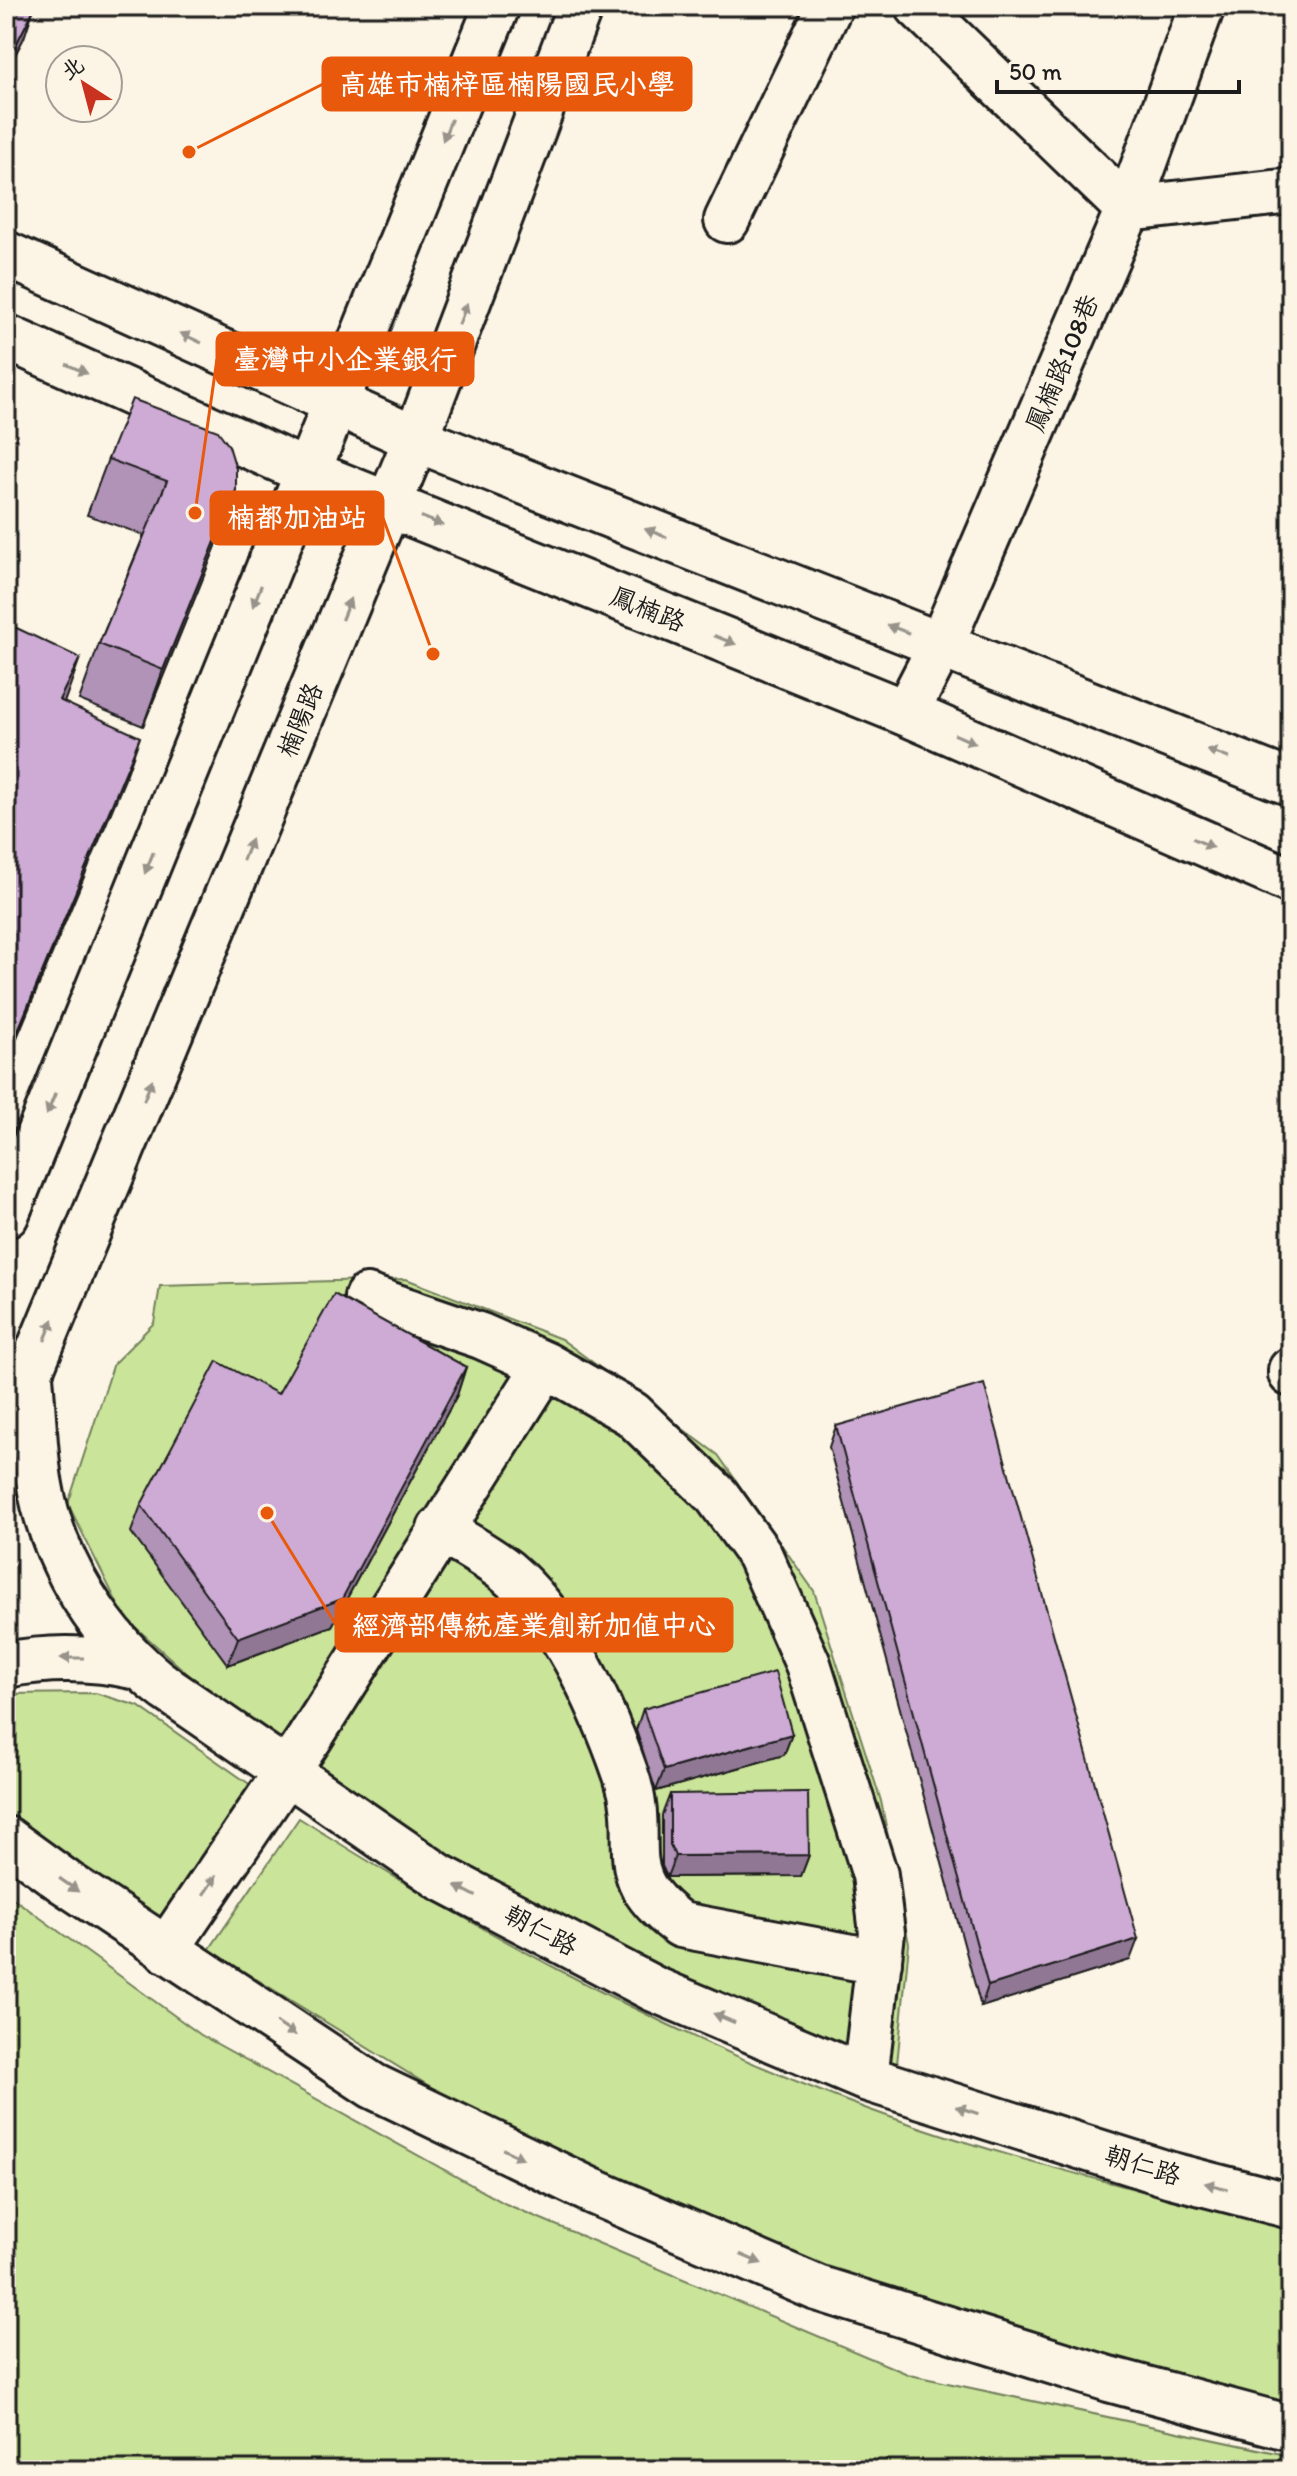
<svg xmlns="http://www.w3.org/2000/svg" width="1297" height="2476" viewBox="0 0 1297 2476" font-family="Itim,'LXGW WenKai TC',sans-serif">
<rect width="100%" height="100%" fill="#fcf5e5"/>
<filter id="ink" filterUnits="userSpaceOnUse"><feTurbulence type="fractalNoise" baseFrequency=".0125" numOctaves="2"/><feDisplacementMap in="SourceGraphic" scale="16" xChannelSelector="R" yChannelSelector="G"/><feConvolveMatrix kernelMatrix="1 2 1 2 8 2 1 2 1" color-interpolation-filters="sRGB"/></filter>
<g filter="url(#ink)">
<path fill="#cae49a" stroke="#73805b" stroke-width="2" d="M406 1279 561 1339 718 1455 814 1591 881 1801 909 1944 897 2064 672 1976 452 1860 227 1709 124 1617 68 1504 114 1363 154 1323 160 1286Z
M95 1693 138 1706 255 1788 164 1921 6 1818V1694Z
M299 1818C468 1925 641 2021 828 2094 977 2153 1136 2189 1291 2229V2407L1119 2361 800 2264 502 2131 209 1950Z
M6 1893 201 2035 506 2204 910 2375 1291 2456V2470H6Z"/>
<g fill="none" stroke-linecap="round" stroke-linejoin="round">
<defs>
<path id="minor" d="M918 6 1128 209 1291 191
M727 220 830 6
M906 713 941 645 1128 209 1202 6
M6 1215 497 6
M367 1297 481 1336 546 1365 632 1414 717 1496 759 1554 808 1664 875 1875 882 1933 865 2078
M1291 1370V1374
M30 1376C33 1410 34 1446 39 1480 52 1561 102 1641 167 1689L440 1877 654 1989 865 2078 1171 2175 1291 2206
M17 1403 416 439 580 6
M440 1529C462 1543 487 1556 507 1572 564 1620 602 1706 626 1775 650 1845 608 1872 681 1925L879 1962
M6 1665C51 1656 93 1657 138 1667
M6 1839 65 1882 373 2086 592 2191 817 2288 1109 2379 1291 2428
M166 1950 309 1739 546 1365"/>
<path id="major" d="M6 254 416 439 1291 783
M6 337 307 472 906 713 1291 881"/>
</defs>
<use href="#minor" stroke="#1c1c1c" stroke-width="50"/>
<use href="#major" stroke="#1c1c1c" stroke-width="50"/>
<use href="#minor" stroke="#fcf5e5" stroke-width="44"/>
<use href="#major" stroke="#fcf5e5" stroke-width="44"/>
</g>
<path fill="#b093b7" stroke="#1c1c1c" stroke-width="2" d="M229 446 216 546 143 726 79 700 99 644 144 535 87 515 108 459Z
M466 1367 457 1395 332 1626 228 1665 131 1532 141 1505 278 1394Z
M836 1426 1130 1960 981 2007 829 1447Z
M643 1709 792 1734 784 1755 656 1791 636 1730Z
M670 1794 809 1855 801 1876 667 1877 662 1866V1815Z"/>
<path fill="#907895" stroke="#1c1c1c" stroke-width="2" d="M33 11 24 38 6 72V64Z
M236 490 216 546 143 726 163 670Z
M80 658 65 700 44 742 59 700Z
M140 737 125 779 6 1064V1059Z
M466 1367 457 1395 332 1626 228 1665 238 1638Z
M792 1734 784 1755 656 1791 664 1770Z
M809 1855 801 1876 667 1877 675 1856Z
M1138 1939 1130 1960 981 2007 988 1986Z"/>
<path fill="#cdabd5" stroke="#1c1c1c" stroke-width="2" d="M6 6H29L33 11 6 64Z
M132 399 218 431 229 446 236 469V490L163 670 99 644 167 481 108 459Z
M6 623 80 658 59 700 140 737 6 1059Z
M334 1294 466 1367 342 1599 238 1638 141 1505 217 1361 278 1394Z
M984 1384 1138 1939 988 1986 836 1426Z
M775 1672 792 1734 664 1770 643 1709Z
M808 1792 809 1855 675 1856 670 1845V1794Z"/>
<defs><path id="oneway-solid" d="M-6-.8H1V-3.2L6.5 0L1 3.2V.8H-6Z" transform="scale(2)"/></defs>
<g fill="#97938b">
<use href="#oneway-solid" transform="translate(447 130) rotate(112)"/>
<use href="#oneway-solid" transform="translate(463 314) rotate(-69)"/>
<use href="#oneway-solid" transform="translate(191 338) rotate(-155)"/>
<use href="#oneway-solid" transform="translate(77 369) rotate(24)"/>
<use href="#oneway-solid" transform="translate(432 521) rotate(22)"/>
<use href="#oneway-solid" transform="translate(656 533) rotate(-159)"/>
<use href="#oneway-solid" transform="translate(257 596) rotate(112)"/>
<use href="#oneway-solid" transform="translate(346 609) rotate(-68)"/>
<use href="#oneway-solid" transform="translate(898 629) rotate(-159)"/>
<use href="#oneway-solid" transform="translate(725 640) rotate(22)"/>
<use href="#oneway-solid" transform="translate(965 739) rotate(24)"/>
<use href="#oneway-solid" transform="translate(1218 754) rotate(-159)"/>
<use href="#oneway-solid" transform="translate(1203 843) rotate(24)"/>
<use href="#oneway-solid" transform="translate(247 850) rotate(-68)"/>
<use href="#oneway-solid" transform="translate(149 863) rotate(112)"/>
<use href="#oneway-solid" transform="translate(148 1090) rotate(-68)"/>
<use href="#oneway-solid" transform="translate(51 1104) rotate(112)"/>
<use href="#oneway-solid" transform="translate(49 1330) rotate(-68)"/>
<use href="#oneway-solid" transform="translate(72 1658) rotate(-180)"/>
<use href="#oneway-solid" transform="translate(69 1885) rotate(35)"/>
<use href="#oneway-solid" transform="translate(210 1885) rotate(-56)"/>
<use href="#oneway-solid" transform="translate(466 1891) rotate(-152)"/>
<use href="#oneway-solid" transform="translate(724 2018) rotate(-157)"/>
<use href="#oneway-solid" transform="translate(286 2029) rotate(33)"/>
<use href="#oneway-solid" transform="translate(967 2110) rotate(-162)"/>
<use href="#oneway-solid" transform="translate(513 2154) rotate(26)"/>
<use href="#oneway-solid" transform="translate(1216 2186) rotate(-165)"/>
<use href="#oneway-solid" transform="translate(751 2259) rotate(23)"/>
</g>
</g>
<g text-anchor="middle" stroke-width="6" stroke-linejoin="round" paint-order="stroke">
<g font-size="26" fill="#1c1c1c" stroke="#fcf5e5">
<text transform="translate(1062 363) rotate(-67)" y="9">鳳楠路108巷</text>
<text transform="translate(648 609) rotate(22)" y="9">鳳楠路</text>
<text transform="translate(300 720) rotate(-68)" y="9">楠陽路</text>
<text transform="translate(541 1930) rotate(28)" y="9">朝仁路</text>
<text transform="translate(1143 2165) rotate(17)" y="9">朝仁路</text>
</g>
</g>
<path fill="none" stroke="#e8590c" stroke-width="3" d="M189 152L323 84M195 513L217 359M433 654L383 518M267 1513L336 1625"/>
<g fill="#e8590c" stroke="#fcf5e5" stroke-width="3">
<circle cx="189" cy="152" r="8"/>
<circle cx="195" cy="513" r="8"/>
<circle cx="433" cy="654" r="8"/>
<circle cx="267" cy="1513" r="8"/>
</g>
<g fill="#e8590c" stroke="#e8590c" stroke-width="3">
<rect x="323" y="58" width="368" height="52" rx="8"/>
<rect x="217" y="333" width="256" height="52" rx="8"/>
<rect x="211" y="492" width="172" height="52" rx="8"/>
<rect x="336" y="1599" width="396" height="52" rx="8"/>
</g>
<g font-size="28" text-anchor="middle" font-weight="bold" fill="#fff">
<text x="507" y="94">高雄市楠梓區楠陽國民小學</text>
<text x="345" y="369">臺灣中小企業銀行</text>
<text x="297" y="527">楠都加油站</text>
<text x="534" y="1635">經濟部傳統產業創新加值中心</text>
</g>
<rect width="1297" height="2476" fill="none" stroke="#fcf5e5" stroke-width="32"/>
<rect x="16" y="16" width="1265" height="2444" fill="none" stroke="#1c1c1c" stroke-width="3" filter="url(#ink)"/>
<g transform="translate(84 84) rotate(324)"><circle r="38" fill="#fcf5e5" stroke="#a29e95" stroke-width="2"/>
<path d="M0-6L14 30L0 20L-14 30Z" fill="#c8321e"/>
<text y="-12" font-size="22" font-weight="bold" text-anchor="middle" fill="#1c1c1c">北</text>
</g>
<path d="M997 80v12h242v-12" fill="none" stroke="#1c1c1c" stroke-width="4"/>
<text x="1009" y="80" font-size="24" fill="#1c1c1c" stroke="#fcf5e5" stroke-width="6" paint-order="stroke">50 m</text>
</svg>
